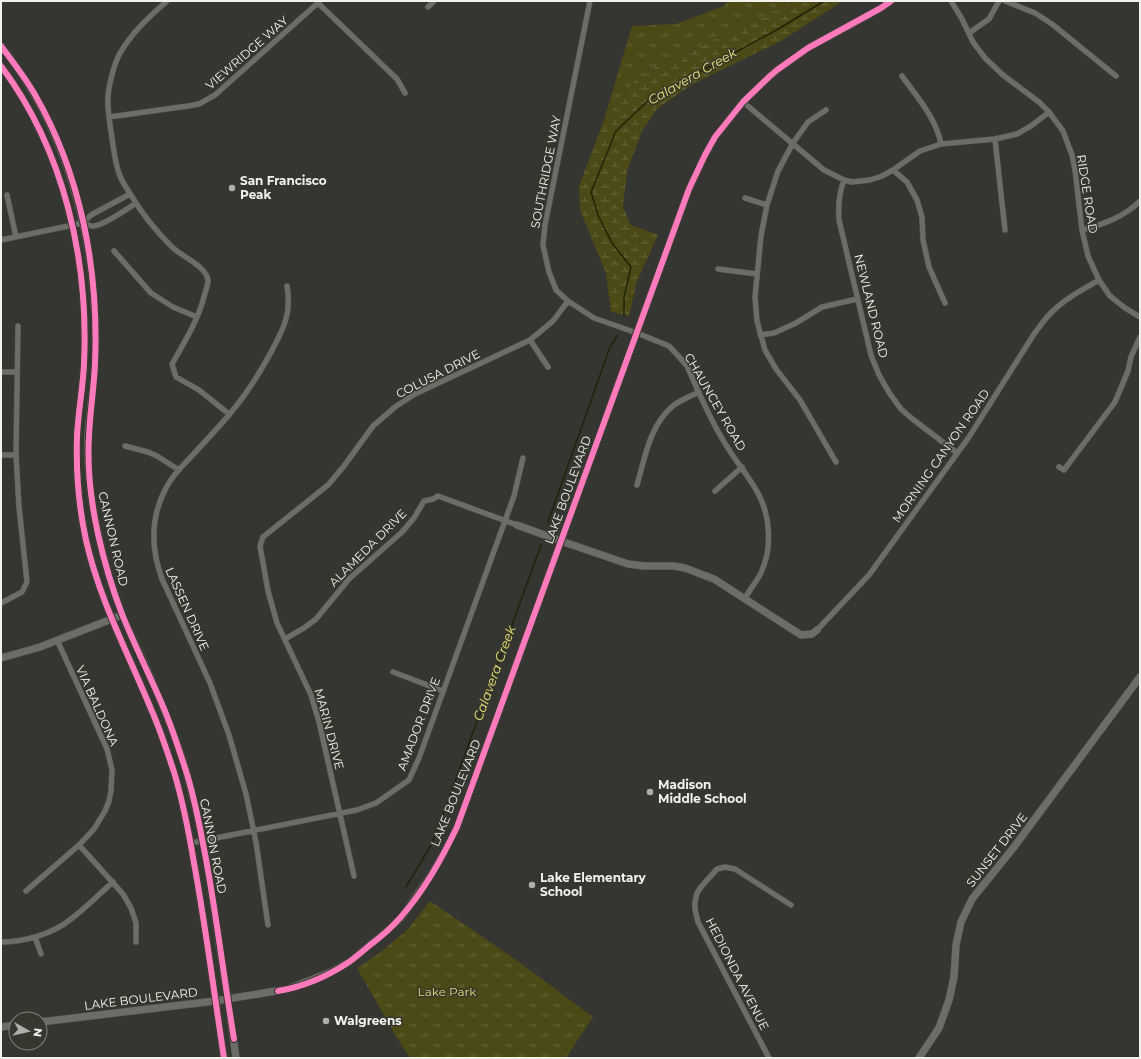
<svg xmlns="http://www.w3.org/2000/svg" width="1141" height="1059" viewBox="0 0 1141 1059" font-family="Montserrat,sans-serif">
<defs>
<pattern id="grass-tufts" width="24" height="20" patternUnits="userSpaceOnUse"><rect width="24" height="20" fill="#4b4916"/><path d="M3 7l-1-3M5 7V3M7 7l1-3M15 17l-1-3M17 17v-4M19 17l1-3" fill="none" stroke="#656438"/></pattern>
<pattern id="wetland-marsh" width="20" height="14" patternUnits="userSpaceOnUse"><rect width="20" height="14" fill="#4b4916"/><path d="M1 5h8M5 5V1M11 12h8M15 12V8" fill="none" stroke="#656438"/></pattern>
</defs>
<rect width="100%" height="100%" fill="#353531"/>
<path fill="url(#grass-tufts)" d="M728 1H796L639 75 603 123 632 26 676 24 724 6Z
M430 901 519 962 593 1017 566 1058H410L397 1038 357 968 378 954 407 930Z"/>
<path fill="url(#wetland-marsh)" d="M796 1H843L781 41 693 84 658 108 642 131 627 171 623 208 631 225 658 235 637 281 629 316 611 312 606 273 580 210 579 186 603 123 639 75Z"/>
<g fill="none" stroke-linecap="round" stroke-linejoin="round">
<path stroke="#23220a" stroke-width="1.5" d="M624 315V297L631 267 612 243 598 215 591 192 616 131 650 99 780 28 824 1
M548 522 610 347 617 336
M406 887 431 845 441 820 541 545"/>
<defs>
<path id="minor" d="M167 1C149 17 131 33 119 55 114 65 109 84 108 96 107 109 110 124 112 138 114 151 115 164 120 176 123 183 127 189 131 195 142 214 156 231 172 247 181 256 208 267 208 281 208 285 206 289 205 293 199 319 185 341 172 364L176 377 199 390 229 414
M590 1 545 225 543 245 549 272 556 290 568 301 594 318 637 333 669 346 681 359 687 366C699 393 710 420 726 445 735 460 746 473 755 488 771 513 773 549 760 575 755 583 750 590 745 598
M951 1 962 19 973 42 985 58 1003 75 1039 102 1049 112 1063 131 1072 155 1075 170 1082 230 1088 256 1099 280 1110 296 1125 308 1140 317
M1005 1 1035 13 1052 24 1116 76
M318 3 397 79 405 93
M428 7 434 1
M969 33 989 19 999 1
M902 76C917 97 936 118 941 144
M743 102 824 170 844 180 852 182 870 180 882 176 893 170 920 151 941 144 995 139 1017 134 1031 126 1049 112
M826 110 808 122 793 143 778 171 767 205 761 236 755 297 757 321 765 350 776 369 800 400 836 462
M109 117 188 106 199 104 215 95 320 1
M995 139 1005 230
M893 170 907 182 917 200 922 217 923 240 929 267 945 303
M844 180C839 193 838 206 839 220L871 355 879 375 890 394 901 409 910 417 957 453
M7 195 16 237
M745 198 767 205
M83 223C86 224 90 226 93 226 103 226 127 209 136 203
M83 223 91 215 130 194
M1082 230C1104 224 1124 217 1140 201
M1 240 83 223
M114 251 151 293 173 307 197 317
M718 269 757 274
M760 335 774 333 796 323 822 307 857 299
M530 340 548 367
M1 372H17
M125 446 148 452 157 456 179 470
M1 455H16
M1059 467 1064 470 1115 402 1128 371 1131 357 1140 337
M637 485C645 457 650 424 674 405 681 400 691 396 699 392
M715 491 742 467
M1 603 22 592 27 582 19 507 16 455 18 326
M817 630 869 575 969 437 1034 334C1040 326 1046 317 1054 310 1067 297 1084 289 1099 280
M285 639 304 628 316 619 349 579 402 532 414 518 424 501 433 499 438 496 517 525
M393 672 443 691
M191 843 357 810 376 803 409 780 419 758 514 496 523 458
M79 845 123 894 131 908 136 923V942
M354 876 319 722 311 695 277 623 268 591 260 546 263 537 328 485 344 466 373 426 395 407 415 394 530 340 553 321 568 301
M26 891 79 845 94 829 105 811 109 801 111 791 112 770 107 749 57 640
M268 925 256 842 246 794 229 735 210 683 162 579C151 549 150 518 166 488 171 478 180 468 188 460 202 445 216 430 229 415 245 396 258 376 270 354 283 330 292 314 287 286
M35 937 41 954
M1 942C24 942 53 934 71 919 86 908 99 894 113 882
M769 1058 698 922 695 909V902L697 893 701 887 717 869 725 867 735 869 791 905"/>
<path id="tertiary" d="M517 525 561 541 628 564 644 566H674L685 568 714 579 801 635 812 634 817 630
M1 658 40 647 122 615
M40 1022 215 1001
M1 1027 16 1025"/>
<path id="secondary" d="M1 46C13 61 24 77 34 94 80 175 99 271 95 364 94 389 89 413 88 438 87 470 91 502 98 533 104 561 112 588 122 614 129 632 138 649 146 667 161 701 176 736 186 771 202 827 211 885 219 943 225 981 231 1020 236 1058
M1 66C64 150 89 260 84 364 83 388 78 412 77 437 76 469 79 508 86 540 99 599 128 653 151 709 160 729 167 751 174 772 183 802 189 833 194 863 206 928 214 993 224 1058
M215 1001 288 989 331 972 349 962 388 930 401 918 431 875 446 849 457 827 689 189 705 155 715 137 743 102 770 76 777 70 808 48 881 8 891 1
M919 1058 939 1028 949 1000 954 977 956 945 961 922 972 899 1014 847 1140 677"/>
</defs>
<use href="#minor" stroke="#545450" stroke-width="6"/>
<use href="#tertiary" stroke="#545450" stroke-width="8"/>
<use href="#secondary" stroke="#545450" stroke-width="8"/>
<use href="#minor" stroke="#6c6d69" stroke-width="5"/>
<use href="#tertiary" stroke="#6c6d69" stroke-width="7"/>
<use href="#secondary" stroke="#6c6d69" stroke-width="7"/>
<defs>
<path id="cycleway" d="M1 46C12 61 24 76 34 93 81 174 99 270 95 363 94 388 90 412 89 436 87 469 91 502 98 534 104 561 112 588 122 614 134 644 149 674 162 704 171 725 178 746 185 768 195 797 200 829 206 859 217 919 224 979 234 1039
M1 66C64 150 89 260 84 364 83 388 78 412 77 437 76 469 79 508 86 540 99 599 128 653 151 709 160 729 167 751 174 772 183 802 189 833 194 863 206 928 214 993 224 1058
M278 991C302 987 328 976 349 962 356 957 363 951 370 945 381 937 391 928 400 918 424 891 441 860 457 827L689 189 705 155 715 137 743 102 770 76 777 70 808 48 881 8 891 1"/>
</defs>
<use href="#cycleway" stroke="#37372f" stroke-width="8"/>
<use href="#cycleway" stroke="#fd7abc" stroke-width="6"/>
</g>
<g fill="#b0b0ab" stroke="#37372f" stroke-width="1.5">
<circle cx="232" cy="188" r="4"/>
<circle cx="650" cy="792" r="4"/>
<circle cx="532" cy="885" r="4"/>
<circle cx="326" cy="1021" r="4"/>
</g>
<g text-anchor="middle" stroke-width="3" stroke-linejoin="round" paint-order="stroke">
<g font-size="12" fill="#f2f2ed" stroke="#37372f">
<text transform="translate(247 53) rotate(-41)" y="4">VIEWRIDGE WAY</text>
<text transform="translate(546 172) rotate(-79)" y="4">SOUTHRIDGE WAY</text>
<text transform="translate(1087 194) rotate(81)" y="4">RIDGE ROAD</text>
<text transform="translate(871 306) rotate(76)" y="4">NEWLAND ROAD</text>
<text transform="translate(438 374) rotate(-27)" y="4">COLUSA DRIVE</text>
<text transform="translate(715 402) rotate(60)" y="4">CHAUNCEY ROAD</text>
<text transform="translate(941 456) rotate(-55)" y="4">MORNING CANYON ROAD</text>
<text transform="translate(568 490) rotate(-70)" y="4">LAKE BOULEVARD</text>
<text transform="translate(113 539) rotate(77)" y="4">CANNON ROAD</text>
<text transform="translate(368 548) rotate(-45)" y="4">ALAMEDA DRIVE</text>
<text transform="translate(187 609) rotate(66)" y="4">LASSEN DRIVE</text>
<text transform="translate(97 706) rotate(66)" y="4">VIA BALDONA</text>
<text transform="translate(419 724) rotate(-69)" y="4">AMADOR DRIVE</text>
<text transform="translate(329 729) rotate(75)" y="4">MARIN DRIVE</text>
<text transform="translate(456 793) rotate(-68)" y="4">LAKE BOULEVARD</text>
<text transform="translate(213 846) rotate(79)" y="4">CANNON ROAD</text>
<text transform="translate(997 850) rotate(-52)" y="4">SUNSET DRIVE</text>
<text transform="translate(737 974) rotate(63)" y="4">HEDIONDA AVENUE</text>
<text transform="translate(141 999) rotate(-7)" y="4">LAKE BOULEVARD</text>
</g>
<g font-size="12" font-weight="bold" fill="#f2f2ed" stroke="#37372f" text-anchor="start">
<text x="240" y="185">San Francisco<tspan x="240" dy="14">Peak</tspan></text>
<text x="658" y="789">Madison<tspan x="658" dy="14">Middle School</tspan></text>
<text x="540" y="882">Lake Elementary<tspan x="540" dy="14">School</tspan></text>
<text x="334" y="1025">Walgreens</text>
</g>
<g font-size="12" fill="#e2df71" stroke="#37372f">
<text x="447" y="996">Lake Park</text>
</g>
<g font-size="13" font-style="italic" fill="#e7e375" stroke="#37372f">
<text transform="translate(692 76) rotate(-30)" y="5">Calavera Creek</text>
<text transform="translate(494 673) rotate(-70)" y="5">Calavera Creek</text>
</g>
</g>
<rect width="1141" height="1059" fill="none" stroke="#f2f2ed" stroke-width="4"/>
<g transform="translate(28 1031) rotate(98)"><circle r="19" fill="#37372f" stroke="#82827b"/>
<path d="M0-3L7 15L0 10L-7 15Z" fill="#b0b0ab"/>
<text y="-6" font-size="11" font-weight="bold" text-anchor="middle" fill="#f2f2ed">N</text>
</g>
</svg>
